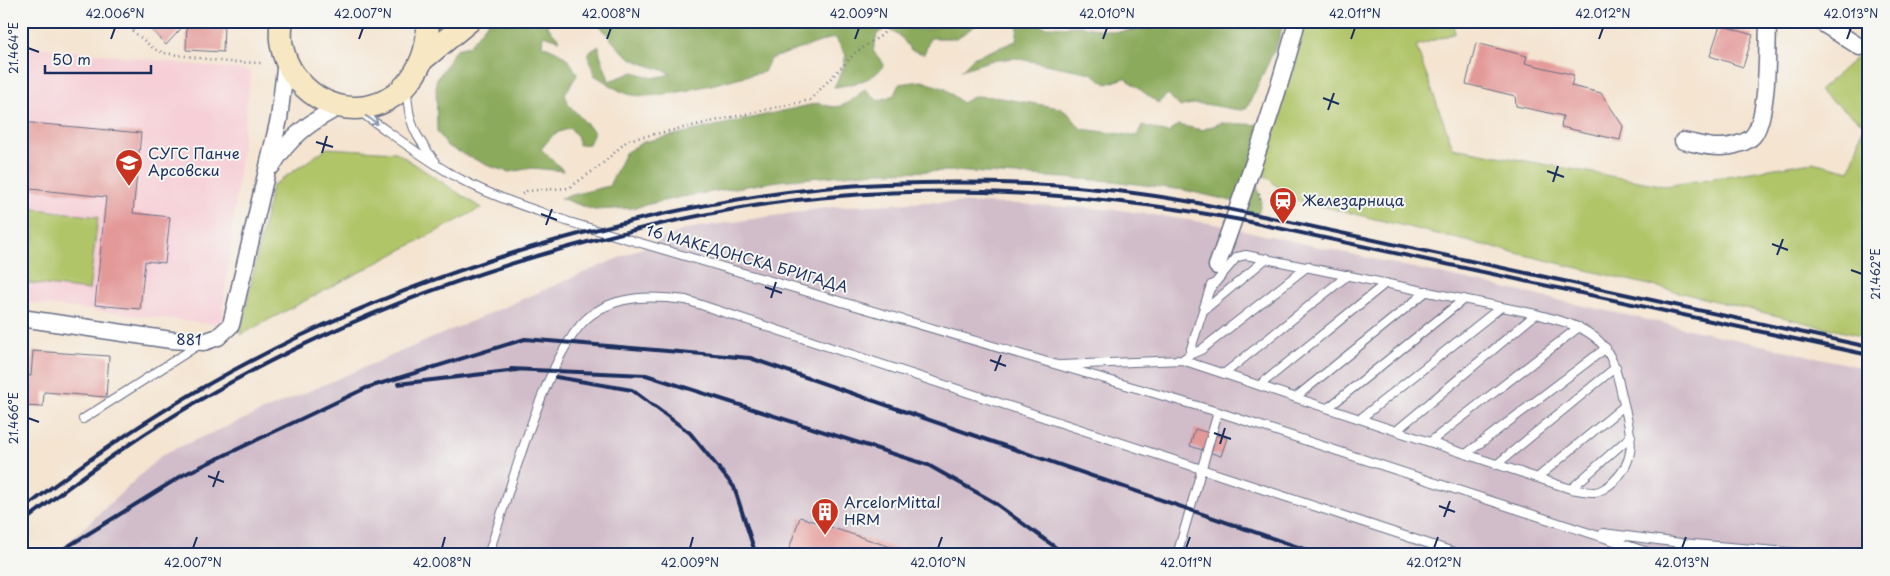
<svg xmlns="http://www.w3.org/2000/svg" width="1890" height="576" viewBox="0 0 1890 576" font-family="'Playpen Sans',sans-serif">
<rect width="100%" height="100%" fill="#f6f6f2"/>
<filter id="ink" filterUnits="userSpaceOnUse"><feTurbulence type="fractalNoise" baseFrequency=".02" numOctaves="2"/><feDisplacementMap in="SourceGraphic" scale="10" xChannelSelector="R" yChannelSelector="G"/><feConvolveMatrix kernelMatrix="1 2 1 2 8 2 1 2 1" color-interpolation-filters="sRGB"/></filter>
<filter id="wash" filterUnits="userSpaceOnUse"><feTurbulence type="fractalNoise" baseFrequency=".0096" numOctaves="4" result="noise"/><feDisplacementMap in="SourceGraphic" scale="20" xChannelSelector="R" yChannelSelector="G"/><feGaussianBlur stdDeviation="1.12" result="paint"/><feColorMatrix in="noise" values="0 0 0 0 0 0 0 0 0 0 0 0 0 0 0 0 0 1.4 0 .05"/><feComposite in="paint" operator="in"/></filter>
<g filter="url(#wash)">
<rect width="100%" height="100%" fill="#f4e4d0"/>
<path fill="#f6cfd7" d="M21 45 251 71 221 325 21 302Z"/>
<path fill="#d1bdc9" d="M926 202 1019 204 1120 210 1215 224 1869 369V555H55L163 454 686 229 833 207Z"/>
<path fill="#b0c468" stroke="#667a63" d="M1304 21H1452L1455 33 1416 46 1453 148 1666 186 1812 162 1850 171 1864 124 1819 91 1869 46V338L1292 199 1262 173Z
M327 148 396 152 481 208 240 335 272 186Z
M21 207 98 217 89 290 21 282Z"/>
<path fill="#8caa5c" stroke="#546c5d" d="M489 21H549L547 26 560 40 543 35 542 45C560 52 570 57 577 75L565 94 568 104 594 132 589 144 578 145V137L570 128 554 134 541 149 564 171 532 168 509 172 489 166 447 146 437 131 436 81 456 49 469 46Z
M597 21H891L892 27 924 30 958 21H974L976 25 957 38H930L924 54 911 50 901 37 886 28 877 34 873 51 884 64C876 80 851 85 834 87L842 72 846 55 835 37 770 59 764 72C731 78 658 103 628 94 617 91 605 81 594 75L588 53 599 46C598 54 607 71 609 81L634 72 653 78 671 74C661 68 650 67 639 62 621 55 608 36 597 21Z
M1019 21 1046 27 1079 26 1117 32 1208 21H1284L1277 44 1248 106 1243 110C1221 109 1201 99 1180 107L1168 94 1158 103 1125 78 1107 84 1091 73 1014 58 989 61 961 70 973 58 1016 41Z
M922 81 946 89 962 103 975 96 994 97 1060 108 1070 115 1081 129 1137 136 1142 125 1168 133 1178 125 1202 130 1221 123 1265 125 1253 170 1261 202 1258 215 1243 212 1245 204 1184 190 1112 181 953 171 876 172 778 181 681 197 632 208 594 210 560 198 609 186 625 153 643 142 819 103C841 112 849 103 865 89L878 101 894 95 899 84Z"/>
<g id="blocks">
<path fill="#e39998" d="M143 21H186L187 22 166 45Z
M187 22 224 24 223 52 186 50Z
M1720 25 1753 35 1743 67 1710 56Z
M1476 43 1527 56 1525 63 1574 75 1571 86 1601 93 1623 126 1620 140 1561 127 1563 116 1516 106 1515 96 1466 84Z
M21 122 141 133 133 213 170 217 165 263 145 261 140 309 95 305 106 197 21 188Z
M33 351 109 356 106 397 44 392 43 407 21 406V375L31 376Z
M1195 429 1227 438 1221 456 1190 446Z
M800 517 912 554V555H787Z"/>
</g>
</g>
<g filter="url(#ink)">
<use href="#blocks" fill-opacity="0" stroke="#676e86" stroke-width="1"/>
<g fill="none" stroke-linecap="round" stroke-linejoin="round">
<defs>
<path id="lane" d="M407 90C408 123 415 136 435 161
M360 112C394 135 426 161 462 180 496 198 533 209 569 222L1218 412 1657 555
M1203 311 1267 258
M1189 355 1201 350 1308 266
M1182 360 1571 489C1578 490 1586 492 1594 492 1600 492 1609 486 1613 482 1640 457 1630 431 1623 400 1618 379 1615 357 1599 341 1583 325 1557 320 1536 314L1246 255 1237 257 1210 289
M1061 365 1182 360 1189 355 1211 285
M1225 373 1348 275
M1260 385 1386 283
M1296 397 1427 291
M1328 408 1464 299
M83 419 200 344
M1360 419 1501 307
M1396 431 1536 314
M1430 442 1579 327
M1466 454 1606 348
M1496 465 1616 367
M1537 478 1624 406
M1571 489 1631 436
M1603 533 1681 543 1823 555
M488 555C508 499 547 347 591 315 619 294 654 296 686 300L1463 555
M1177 555 1218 412"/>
<path id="street" d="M1819 21 1860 47
M1683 141C1695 143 1709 148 1721 147 1730 147 1747 143 1753 136 1769 117 1767 46 1768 21
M272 166C289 137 311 121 341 106
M1217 266C1246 185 1276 105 1297 21
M21 318 171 340 204 342 218 337 231 325 279 119 286 61"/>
<path id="secondary" d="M282 21C273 65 312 109 356 108 401 107 432 63 427 21
M423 59 469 21"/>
</defs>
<use href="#lane" stroke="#676e86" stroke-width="10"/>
<use href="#street" stroke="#676e86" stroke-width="19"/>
<use href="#secondary" stroke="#676e86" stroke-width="25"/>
<path stroke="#676e86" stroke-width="2.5" stroke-dasharray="1 4" stroke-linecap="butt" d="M121 21 154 49 164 53 227 62 263 63
M522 194 527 191 569 188 601 165 628 140 810 100 855 53 882 35 893 21
M1259 194 1261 202"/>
<use href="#lane" stroke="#fff" stroke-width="8"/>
<use href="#street" stroke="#fff" stroke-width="16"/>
<use href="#secondary" stroke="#f7e8c3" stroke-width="22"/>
<path stroke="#1b2f5e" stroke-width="4" d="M511 369 646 375 928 465 992 501 1066 555
M556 377 632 390 690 433 734 487 756 555
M398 384 517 370
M21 511C200 370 389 281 610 226 700 204 792 187 884 184 979 180 1079 183 1174 199 1202 203 1230 210 1258 215L1869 347
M21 524C196 383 378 296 595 240 675 219 756 202 839 196 971 185 1110 196 1241 220L1869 355
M54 555 183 475 366 388 525 339 750 358 1321 555"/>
</g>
<defs><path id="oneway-shaft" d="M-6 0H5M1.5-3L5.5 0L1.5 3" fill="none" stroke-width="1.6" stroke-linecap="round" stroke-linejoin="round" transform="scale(1.25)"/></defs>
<use stroke="#8d97ae" href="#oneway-shaft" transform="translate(372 120) rotate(34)"/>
</g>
<path fill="none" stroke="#1b2f5e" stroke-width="2" d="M111 39 115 28M359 39 363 28M607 39 611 28M855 39 859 28M1103 39 1107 28M1351 39 1355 28M1599 39 1603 28M1847 39 1851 28M28 48 39 52M1323 98 1339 104M1328 110 1334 93M316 142 333 147M322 153 327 136M1547 171 1564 177M1553 182 1558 166M541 214 557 220M546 225 552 209M1772 244 1788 250M1777 255 1783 239M1851 270 1862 274M765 287 782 293M771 298 776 282M990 360 1006 366M995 371 1001 355M28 418 39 422M1214 433 1231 439M1220 444 1225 428M208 476 224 482M213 487 219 471M1439 506 1455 512M1444 517 1450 501M193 548 197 537M442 548 445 537M690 548 693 537M938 548 942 537M1186 548 1190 537M1434 548 1438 537M1682 548 1686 537"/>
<defs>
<symbol id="school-pin" viewBox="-11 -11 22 30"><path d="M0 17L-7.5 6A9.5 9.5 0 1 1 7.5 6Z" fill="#c8321e" stroke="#f6f6f2"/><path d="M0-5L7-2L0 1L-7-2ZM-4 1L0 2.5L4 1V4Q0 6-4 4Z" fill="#fff"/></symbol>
<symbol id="station-pin" viewBox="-11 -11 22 30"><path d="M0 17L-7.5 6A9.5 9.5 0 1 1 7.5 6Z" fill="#c8321e" stroke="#f6f6f2"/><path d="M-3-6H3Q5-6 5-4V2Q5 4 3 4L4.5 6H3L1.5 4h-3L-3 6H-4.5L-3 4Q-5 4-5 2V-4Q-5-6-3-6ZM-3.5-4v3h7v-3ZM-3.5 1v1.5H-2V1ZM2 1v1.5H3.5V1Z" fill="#fff"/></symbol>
<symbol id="building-pin" viewBox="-11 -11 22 30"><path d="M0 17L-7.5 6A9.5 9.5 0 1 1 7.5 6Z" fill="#c8321e" stroke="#f6f6f2"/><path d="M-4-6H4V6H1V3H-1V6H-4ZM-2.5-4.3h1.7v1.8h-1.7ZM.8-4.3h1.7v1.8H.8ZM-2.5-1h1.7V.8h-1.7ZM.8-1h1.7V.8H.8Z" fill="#fff"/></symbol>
</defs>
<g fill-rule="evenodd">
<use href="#school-pin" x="113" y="147" width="32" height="43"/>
<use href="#station-pin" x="1267" y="185" width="32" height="43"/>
<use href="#building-pin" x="809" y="496" width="32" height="43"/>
</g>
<g text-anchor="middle" stroke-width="4" stroke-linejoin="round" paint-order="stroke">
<g font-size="15" fill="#1b2f5e" stroke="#f6f6f2" text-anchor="start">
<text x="148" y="159">СУГС Панче<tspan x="148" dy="17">Арсовски</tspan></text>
<text x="1302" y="206">Железарница</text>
<text x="844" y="508">ArcelorMittal<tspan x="844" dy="17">HRM</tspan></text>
</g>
<g font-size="15" fill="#1b2f5e" stroke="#f6f6f2">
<text transform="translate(747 259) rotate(16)" y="5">16 МАКЕДОНСКА БРИГАДА</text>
<text transform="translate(189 340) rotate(1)" y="5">881</text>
</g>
</g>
<rect width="1890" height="576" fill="none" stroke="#f6f6f2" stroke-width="55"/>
<path d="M45 65v8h106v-8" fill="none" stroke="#1b2f5e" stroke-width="2.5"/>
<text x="52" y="65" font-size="15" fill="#1b2f5e" stroke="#f6f6f2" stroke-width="4" paint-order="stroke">50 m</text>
<rect x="28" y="28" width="1834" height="520" fill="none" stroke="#1b2f5e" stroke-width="2"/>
<g font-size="12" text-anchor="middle" fill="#1b2f5e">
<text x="115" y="18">42.006°N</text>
<text x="363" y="18">42.007°N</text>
<text x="611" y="18">42.008°N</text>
<text x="859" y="18">42.009°N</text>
<text x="1107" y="18">42.010°N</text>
<text x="1355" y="18">42.011°N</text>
<text x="1603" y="18">42.012°N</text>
<text x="1851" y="18">42.013°N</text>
<text transform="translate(14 48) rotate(-90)" y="4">21.464°E</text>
<text transform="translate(1876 274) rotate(-90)" y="4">21.462°E</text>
<text transform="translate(14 418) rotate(-90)" y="4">21.466°E</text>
<text x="193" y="567">42.007°N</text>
<text x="442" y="567">42.008°N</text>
<text x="690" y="567">42.009°N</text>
<text x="938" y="567">42.010°N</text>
<text x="1186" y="567">42.011°N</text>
<text x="1434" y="567">42.012°N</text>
<text x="1682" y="567">42.013°N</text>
</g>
</svg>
